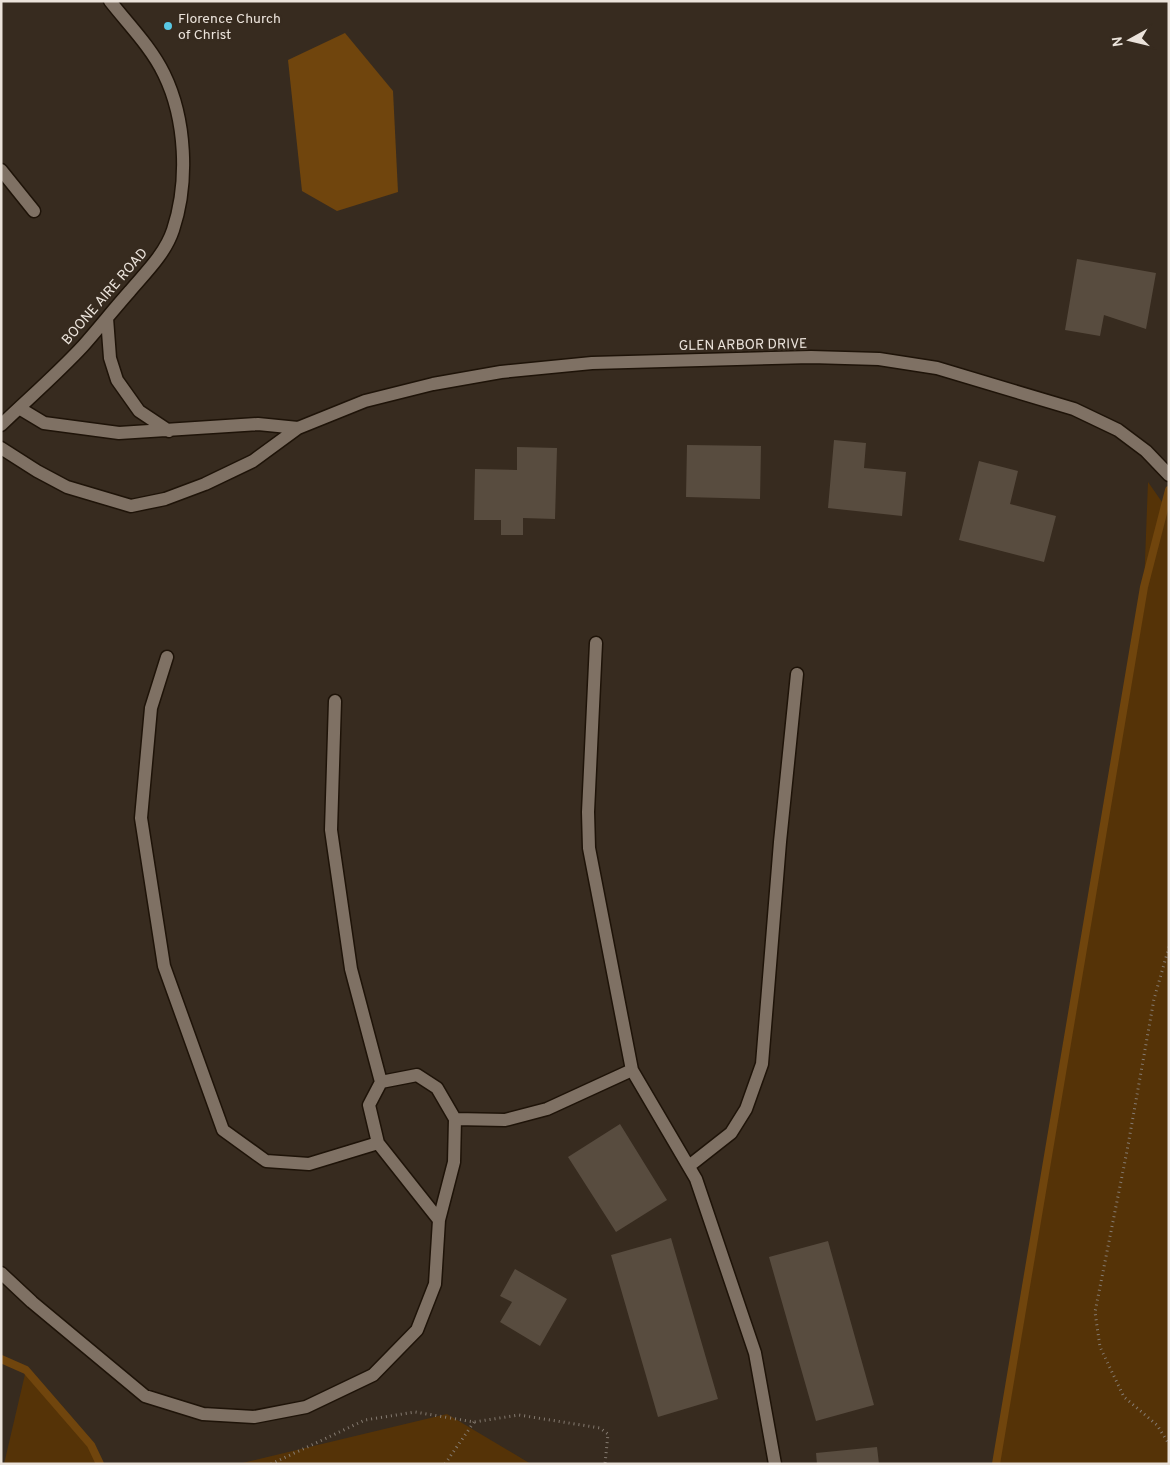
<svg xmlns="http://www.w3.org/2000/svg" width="1170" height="1465" viewBox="0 0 1170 1465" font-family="Overpass,sans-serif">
<rect width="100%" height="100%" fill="#372b1f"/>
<path fill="#553307" d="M1148 482 1169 512V1464H996L1144 587Z
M26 1370 91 1445 100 1464H4Z
M447 1414 531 1464H238Z"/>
<path fill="#70450d" d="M345 33 393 91 398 192 337 211 302 191 288 60Z"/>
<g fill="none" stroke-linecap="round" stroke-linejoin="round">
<path stroke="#70450d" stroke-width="8" d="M1 1359 26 1370 91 1445 100 1464
M996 1464 1144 587 1169 490"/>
</g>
<path fill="#584c3f" d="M1077 259 1156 273 1146 329 1104 315 1100 336 1065 330Z
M834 440 866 443 864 468 906 472 902 516 828 508Z
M687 445 761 446 760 499 686 497Z
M517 447 557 448 555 519 523 518V535H501V520H474L475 469 517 470Z
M979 461 1018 471 1010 504 1056 516 1044 562 959 540Z
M620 1124 667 1200 616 1232 568 1157Z
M671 1238 718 1399 658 1417 611 1255Z
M828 1241 874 1405 816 1421 769 1257Z
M515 1269 567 1299 540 1346 500 1322 512 1302 500 1296Z
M877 1447 879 1464H817L816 1453Z"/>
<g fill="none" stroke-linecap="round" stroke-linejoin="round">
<defs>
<path id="service" d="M1 170 34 211"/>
<path id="minor" d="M107 318 110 358 117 380 139 411 169 431
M19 408 44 423 119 433 258 424 298 428
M1 425C28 399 57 374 83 346 99 328 114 309 130 291 146 272 165 254 173 230 189 182 186 119 164 74 151 47 128 24 110 1
M1 448 37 471 67 487 131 506 165 499 205 484 253 461 298 428 365 401 433 384 501 372 592 363 811 357 879 359 937 368 1074 409 1118 430 1146 451 1169 475
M596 643 588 812 589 848 632 1070 696 1179 755 1353 775 1464
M167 657 151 708 141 818 164 966 223 1130 266 1161 309 1164 378 1143
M335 701 331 830 351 969 381 1082
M455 1119 505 1120 547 1109 632 1070
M689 1166 731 1133 746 1109 762 1064 780 842 797 674
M1 1273 32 1302 145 1396 203 1414 254 1417 306 1407 373 1375 417 1330 435 1284 439 1220 454 1162 455 1119 437 1088 417 1075 381 1082 369 1105 378 1143 439 1220"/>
</defs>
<use href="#service" stroke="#1e1308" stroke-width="15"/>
<use href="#minor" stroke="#1e1308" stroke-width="15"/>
<path stroke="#857b71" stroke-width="3" stroke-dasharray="1 4" stroke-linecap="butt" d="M1169 947 1154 999 1127 1151 1095 1312 1100 1347 1124 1397 1157 1425 1169 1444
M271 1464 365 1420 415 1412 474 1422 519 1415 600 1428 608 1434 605 1464
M445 1464 474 1422"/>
<use href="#service" stroke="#7f7164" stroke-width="12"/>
<use href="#minor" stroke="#7f7164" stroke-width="12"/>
</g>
<circle fill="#59c8e4" stroke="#372b1f" stroke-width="2" cx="168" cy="26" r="5"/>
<g text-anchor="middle" stroke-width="4.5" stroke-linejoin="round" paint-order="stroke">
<g font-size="14" fill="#ebe3db" stroke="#372b1f" text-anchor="start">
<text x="178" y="23">Florence Church<tspan x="178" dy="16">of Christ</tspan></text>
</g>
<g font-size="14" fill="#ebe3db" stroke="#372b1f">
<text transform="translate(104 296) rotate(-49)" y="5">BOONE AIRE ROAD</text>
<text transform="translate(743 344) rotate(-1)" y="5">GLEN ARBOR DRIVE</text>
</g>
</g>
<rect width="1170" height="1465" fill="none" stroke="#ebe3db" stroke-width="5"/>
<g transform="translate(1130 40) rotate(262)" stroke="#372b1f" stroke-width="4" paint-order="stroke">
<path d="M0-4L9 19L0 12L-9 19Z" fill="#ebe3db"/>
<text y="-8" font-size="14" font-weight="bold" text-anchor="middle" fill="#ebe3db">N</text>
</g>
</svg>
